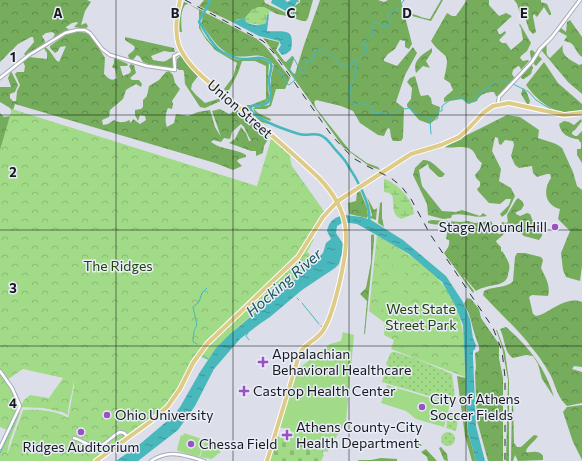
<svg xmlns="http://www.w3.org/2000/svg" width="582" height="461" viewBox="0 0 582 461" font-family="Commissioner,sans-serif">
<defs>
<pattern id="grass-dots" width="8" height="8" patternUnits="userSpaceOnUse"><rect width="8" height="8" fill="#a2db88"/><path d="M2 2h.1M6 6h.1" fill="none" stroke="#8bbb75" stroke-width="1.8" stroke-linecap="round"/></pattern>
<pattern id="forest-crowns" width="20" height="18" patternUnits="userSpaceOnUse"><rect width="20" height="18" fill="#76ad5c"/><path d="M2 6a3 3 0 1 1 6 0M12 15a3 3 0 1 1 6 0" fill="none" stroke="#608c4b"/></pattern>
<pattern id="wetland-marsh" width="20" height="14" patternUnits="userSpaceOnUse"><rect width="20" height="14" fill="#a2db88"/><path d="M1 5h8M5 5V1M11 12h8M15 12V8" fill="none" stroke="#8bbb75"/></pattern>
<pattern id="cemetery-stones" width="16" height="16" patternUnits="userSpaceOnUse"><rect width="16" height="16" fill="#a2db88"/><path d="M2 7V4a2 2 0 0 1 4 0v3zM10 15v-3a2 2 0 0 1 4 0v3z" fill="#8bbb75"/></pattern>
<pattern id="park-crowns" width="20" height="18" patternUnits="userSpaceOnUse"><rect width="20" height="18" fill="#a2db88"/><path d="M2 6a3 3 0 1 1 6 0M12 15a3 3 0 1 1 6 0" fill="none" stroke="#8bbb75"/></pattern>
<pattern id="water-ripples" width="26" height="14" patternUnits="userSpaceOnUse"><rect width="26" height="14" fill="#48b8bd"/><path d="M2 4q2-2 4 0t4 0M15 11q2-2 4 0t4 0" fill="none" stroke="#3b9599"/></pattern>
</defs>
<rect width="100%" height="100%" fill="#dcdfea"/>
<path fill="url(#grass-dots)" d="M392 352H395L417 359 452 374 456 404 382 382 384 375H387L390 368 386 364 390 354Z
M449 411 459 414 456 431 446 428Z
M441 439a7 7 0 1 1 14 0a7 7 0 1 1-14 0Z"/>
<path fill="url(#forest-crowns)" d="M0 0H87L91 2 85 11 81 25 86 23 88 26 86 29 74 27 78 23 77 22 72 23 66 27V28L69 29 54 39 53 38 55 34 52 32 46 33 42 36 45 41 44 45 26 56 24 54 34 42 33 37H31L18 44 0 62Z
M204 0H264L265 3 293 16 292 8 300 2V0H313L308 18 306 21H302L291 17 277 14 263 7 258 8 252 10 245 18 236 20 234 23 199 6Z
M320 0H378L384 2 388 0H401V1L412 44 409 49 405 47V41L400 40 395 49 388 54 384 59V61L397 66 413 47 417 53 405 75 396 102 404 108 403 138 401 141H393L391 137 390 130 389 128 387 129 384 136 378 135 360 123 353 111 341 106 316 100 314 102 316 108 350 151 367 163 378 167 380 170 369 166 343 147 290 73 263 38 279 42V44L276 50 284 61 286 62 292 56 294 57V59L290 70 293 73 295 74 304 45Z
M441 0H443L431 21 412 16V14C418 15 424 19 430 19Z
M467 0H489V5L499 16 506 13 512 16 497 30 499 34H501L505 31 506 33 499 40 502 43H506L511 50 523 40 521 28 519 25 520 24 531 43 527 51 521 56 520 58 523 61 528 60 529 61 521 70 520 67 518 66 513 70 512 74 514 77H516L498 96H496L494 92C486 92 480 94 477 101L468 104 462 99 444 102V98L453 90 450 83 444 79C451 48 445 61 431 41L447 13 452 16H456Z
M514 0H541V2L547 4 551 13V15H549L544 7 537 17 534 14 533 16 536 32 533 34 529 30 525 17 520 14 517 4Z
M184 2 203 11C202 16 199 22 200 26 204 41 227 60 242 60 252 60 261 56 269 63L268 78 269 99 265 103 250 107 249 109 254 116 268 123V124L262 122 268 128V130L252 117 246 108 247 105H251L266 99V66L255 61H242L238 73 228 92H226L224 89 233 77 237 63 215 50 205 38 199 28V10L188 4 185 5C180 12 181 23 182 32H179V17Z
M204 12 257 39 266 47 290 78 285 89H276L271 106 266 109H254L258 113 271 119 270 121 257 116 253 109 255 107 269 105 271 99V77L274 65C261 47 247 61 231 55 217 49 210 35 201 24Z
M570 20 582 37V57C573 50 577 43 564 41L567 36 558 31 561 28 566 32 567 22Z
M76 31 87 33 93 38 105 58 104 74C108 78 111 82 117 78L115 69 112 67 114 63V58L128 64 127 66H120L123 76 130 73 131 70 129 66 131 64 134 65 136 73 130 78 132 80H139L142 84 141 87 136 84 129 88 126 90 123 99 110 110 109 117 102 120 103 125 108 124 114 120C118 123 125 123 129 120L131 123 133 119 140 124 146 120 145 116 140 115 138 121 135 115V110L141 109 143 107V100L147 96 149 86 159 80 166 72 169 71 173 75 175 83 180 89 172 101 173 104 172 109 168 108C165 114 165 122 167 127L174 123 176 114 188 116 198 112 210 110 215 127 221 137 212 111 220 109 229 114 238 109 244 114V118L250 119 270 136 264 146 263 153 256 156V151H251L229 143 235 139 241 127 246 133 249 141H251L244 127 241 124 232 132 230 139 224 138 221 142 213 140 211 142C221 150 235 148 246 155V157L239 159 237 161 242 166 233 170 215 163 15 104 0 154V113L4 117 10 116 12 111 10 108 0 102V87H11L8 78 11 71 18 85 15 92 10 94V98L13 101H16L17 91 20 85 15 74 17 72H24L25 66 23 62 24 59 29 57 47 59V53L44 48 45 47C52 51 54 60 59 62L66 46 60 47 58 51 55 53 50 48V46L68 33Z
M125 37 174 48 175 52H170L164 51 151 56 153 60C163 62 165 63 173 56V69L153 66 143 62 140 57 137 55 133 60 129 59 128 55 133 51 135 48 134 46 125 40Z
M546 44C548 49 544 54 550 58L563 45C560 56 571 60 579 65L582 64V94L568 82 542 51 541 48Z
M432 48V52L426 61 430 68 423 66 416 73C412 60 422 55 432 48Z
M532 50 542 59 536 66C532 63 530 56 530 51Z
M181 55 198 76 192 84 191 89 196 95 205 103 224 97 225 99 205 108 200 107 185 84 184 72 183 70H179L176 67 177 59Z
M544 62 558 83 582 104V110C560 120 539 103 526 85Z
M531 65 533 67 531 74 524 79H522L521 77Z
M415 76 420 94 421 96 428 95 431 98 432 104 440 107 439 115 430 124 419 120 407 106V104L411 99 412 88 407 82 410 78Z
M523 88 527 93 530 101 529 104H527L521 94Z
M507 115 520 117 539 130 538 138C546 141 555 142 562 148L573 172 577 186 582 190V266L580 281 566 277 563 270 561 253 570 231 558 219 560 209C544 205 543 189 551 178L550 174H547L537 177 533 173 532 166 519 168 515 165 511 156 514 145 513 141 505 140 501 145 499 144 498 138 495 137 492 151 501 169 499 181 511 188 515 196 507 213 502 217 500 214 509 205 511 199H506L500 204 489 203 478 191 477 189 480 186V182L476 178 475 175 480 169 482 163C477 160 476 154 472 150 465 144 453 149 445 147L455 141Z
M581 119 582 121 575 130 572 132V134L575 136H577L582 131V163L577 155V149H580L581 148V143L578 139C568 138 561 134 559 124L564 121 569 122 574 125Z
M423 160C432 159 438 169 445 174L442 177H439L429 168 428 164 419 170 422 186 442 211 456 212 462 210 480 216 483 213 487 216C475 219 464 212 452 215L451 218 443 219 428 215 427 204 413 175 415 168Z
M360 191 367 208 368 216 367 218 349 214 348 203 356 201 357 193Z
M367 197 374 210 377 208 376 220 370 218 372 215Z
M518 198 522 201 524 205 521 210 516 212V214L520 216 527 213 530 214 535 226 542 231V236L539 240 524 236 517 230 511 232 501 224 502 222 506 223 508 222 507 215 516 200Z
M382 202V218L384 227 378 223 380 203Z
M432 220 461 222 468 221 475 223 491 221 498 234H501L499 230V228L504 233 503 235 496 241 497 243 501 247V251L503 252C505 256 508 260 509 264 510 267 509 271 508 274 507 288 488 283 476 291L464 277V278L474 291 473 293 444 253C447 249 450 246 449 240L446 239 448 227C442 223 435 226 428 223V221Z
M372 234 374 235V241L365 334H364L367 301 360 294 366 288 371 262V236Z
M517 253H525L541 257 543 260 541 268C545 277 551 285 548 296L532 295 529 297 533 314 536 316 540 315C553 310 566 296 582 302V367L574 366 572 369 582 372V403L567 406C558 398 556 387 551 376 546 367 539 356 532 348 518 329 499 313 483 295L484 291C493 286 506 289 513 281L515 257Z
M467 298 471 299 479 309 481 318 499 344V358L503 378V461H488L477 421 475 373C477 366 475 360 475 353L479 351C480 345 477 343 476 338 471 325 472 317 464 304Z
M506 327C529 347 545 367 554 397L542 379 538 364 533 356 526 355 513 358C504 353 505 338 500 329Z
M496 330H497L505 352 509 381V461H506L508 380 502 347Z
M457 376 466 378V410L468 432 476 461H472L465 436Z
M512 400H513L514 443 517 447H521L534 435 538 436C535 442 527 445 526 452 533 453 538 449 543 456V460L518 461 515 455 513 461H511Z
M582 405V460L573 442 563 412 567 407Z
M410 439 422 445 416 449 410 445Z
M441 447 447 454 448 461 444 460 439 448Z
M426 449 437 461H428L427 457 421 452Z
M381 458 397 459V461H359L358 460H371Z"/>
<path fill="url(#wetland-marsh)" d="M258 7H264L270 10 269 14 267 15 266 23 261 25 247 23 245 18 252 10Z
M384 179C397 182 414 201 414 214L401 219C390 213 395 205 392 195L389 193 384 192Z"/>
<path fill="url(#cemetery-stones)" d="M276 436 324 451 322 454 324 455 321 461H269Z"/>
<path fill="url(#park-crowns)" d="M12 109 257 186 272 136 291 153 290 158 292 166 326 214 311 238 314 239 307 252 317 259C302 272 288 285 273 298 250 317 225 335 208 360L197 356 184 381 168 406 96 461H0V452L19 412 20 413 9 443 7 455 23 410C37 409 56 410 68 418L74 387V380C73 392 68 404 68 415L62 412 43 408 20 407 24 400 30 395 49 398 63 378 23 369 7 380 11 386 20 406 7 430 0 427V150Z
M377 235C409 254 446 275 458 312 465 333 465 356 465 377L391 349 394 340 384 335 385 323 369 311Z"/>
<path fill="#a2db88" d="M394 259 409 266 400 281C393 275 391 267 394 259Z
M381 276 391 279V283L388 287 382 288 379 286Z
M396 284H401L405 287 400 303 384 298 390 288Z
M432 295 438 300 437 307 429 304Z
M384 300 400 306 395 324C384 320 381 312 384 300Z
M414 308 420 312 423 315 422 322 409 318Z
M437 312 442 314 443 320 441 323 432 328 431 324 429 325 428 323 429 322 426 318Z
M408 328C422 333 426 339 421 354L401 346Z
M343 332 354 335 346 421 327 452 289 440 292 431 279 427 297 370 330 344 341 341Z
M428 333 440 334 441 336 437 347C430 345 428 340 428 333Z
M68 385 66 399H53L54 392 57 387Z
M387 385 450 404 444 427 416 419 406 411 381 403Z
M184 433 205 440 199 457 178 451 177 449 181 435 183 436Z
M205 442 216 445 221 453H219L212 459 200 457Z"/>
<path fill="url(#water-ripples)" d="M272 0H285L287 2 291 0H298L299 2H297L291 11 293 15 271 3Z
M269 14 267 31C285 32 295 27 291 50L286 54 282 55 278 50 281 45 279 41 259 36 234 23V21L245 18 246 22C252 26 260 26 266 23L267 15Z
M345 215 362 217 371 220 403 240 446 276 463 302 470 319 473 338 476 345 475 349 473 351V357L476 426 485 461H476L468 432 463 325 454 303 442 282 409 254 366 229 357 224 350 223H342L337 226 336 233 343 244 342 253 339 264 335 268 302 290 270 317 261 323 240 339 214 369 195 406 178 430 138 461H116L140 444 173 416 180 407 200 372 216 348 230 334 292 282 320 256 323 253 326 243 331 239 327 231C329 220 335 217 345 215Z"/>
<g fill="none" stroke-linecap="round" stroke-linejoin="round">
<path stroke="#48b8bd" stroke-width="1" d="M272 65 284 76 287 84 289 85 295 80V77L287 65 290 59 293 58 295 60 300 71 304 73 306 72 305 65 307 59 312 62 315 56 314 53 316 50H321L335 58 339 64 350 67 353 61 358 60 367 50 366 45H361L362 42C372 39 375 35 371 25L372 23H379L381 26 386 27 388 25 391 21 387 15 393 11 397 10 404 0
M350 67 352 68 356 66H357L353 82 350 84 351 88 349 90 351 93 349 96 354 106 360 103 373 107V113L379 112 391 116 398 110 410 108 416 114H420L424 117 435 120 438 118 436 112 438 111H442V106L450 100 458 97 461 99 465 98 468 103H470L476 99 477 94 485 91 488 86 496 82 504 81 511 83 529 92 536 100 552 110
M430 121 431 134
M297 298 299 300
M302 303 319 324
M321 326 322 327
M248 333 246 336 249 340
M197 344 193 342 194 331 197 325 193 307 199 302 202 293 207 288
M202 355 208 359
M0 453 17 417"/>
<path stroke="#48b8bd" stroke-width="2.5" d="M210 0C208 8 202 14 199 22 206 32 212 46 222 52 228 55 236 59 243 59 251 60 262 54 270 62 274 66 269 74 269 80 269 85 273 96 269 101 266 106 258 105 252 106L250 109C257 120 286 130 299 134 306 136 313 133 320 135 326 137 330 143 334 148 338 153 344 158 347 164 356 177 372 206 369 221"/>
<defs>
<path id="minor" d="M0 78 29 55 65 33 77 30H85L90 33 102 49 110 55 147 66 175 70 174 56 182 52
M498 104 499 97 532 62 540 49 552 37 580 0
M0 371 12 388 20 406 0 448
M74 438C81 440 86 444 92 446 103 449 111 436 120 432L124 433 129 438
M151 461C169 449 185 455 204 461"/>
<path id="major" d="M180 0C177 15 174 31 179 46 189 71 221 91 241 109 267 131 294 154 319 178 353 213 349 241 339 285 335 300 332 316 324 329 319 339 306 343 300 352L267 461
M96 461 154 419 168 406 180 389 193 363 207 344 298 257 323 217 338 201 411 154 441 145 459 137 467 130 483 113 493 106 509 103 564 115 582 113"/>
</defs>
<use href="#minor" stroke="#a7abb4" stroke-width="4.5"/>
<use href="#major" stroke="#fff" stroke-width="6"/>
<use href="#minor" stroke="#fff" stroke-width="2.5"/>
<use href="#major" stroke="#dfcb88" stroke-width="4"/>
<path stroke="#303337" stroke-width="1" stroke-dasharray="7 7" stroke-linecap="butt" d="M185 0 263 41 273 52 332 136 353 158 367 166 391 178 401 186 411 199 430 234 493 328 502 351 505 377V461"/>
</g>
<path fill="none" stroke="#17191c" stroke-width="1" stroke-opacity="0.55" d="M116 0V461M233 0V461M349 0V461M466 0V461M0 115H582M0 230H582M0 346H582"/>
<g fill="#9b51c4" stroke="#e9edf7" stroke-width="1.5">
<circle cx="555" cy="227" r="4"/>
<path d="M261 356h4v4h4v4h-4v4h-4v-4h-4v-4h4z"/>
<path d="M242 385h4v4h4v4h-4v4h-4v-4h-4v-4h4z"/>
<circle cx="422" cy="407" r="4"/>
<circle cx="107" cy="415" r="4"/>
<circle cx="81" cy="432" r="4"/>
<path d="M285 429h4v4h4v4h-4v4h-4v-4h-4v-4h4z"/>
<circle cx="191" cy="444" r="4"/>
</g>
<g text-anchor="middle" stroke-width="3" stroke-linejoin="round" paint-order="stroke">
<g font-size="14" fill="#17191c" stroke="#e9edf7">
<text transform="translate(240 109) rotate(41)" y="5">Union Street</text>
</g>
<g font-size="14" fill="#17191c" stroke="#e9edf7" text-anchor="start">
<text x="547" y="232" text-anchor="end">Stage Mound Hill</text>
<text x="272" y="359">Appalachian<tspan x="272" dy="16">Behavioral Healthcare</tspan></text>
<text x="253" y="396">Castrop Health Center</text>
<text x="430" y="404">City of Athens<tspan x="430" dy="16">Soccer Fields</tspan></text>
<text x="115" y="420">Ohio University</text>
<text x="296" y="432">Athens County-City<tspan x="296" dy="16">Health Department</tspan></text>
<text x="199" y="449">Chessa Field</text>
<text x="81" y="452" text-anchor="middle">Ridges Auditorium</text>
</g>
<g font-size="14" fill="#21450c" stroke="#e9edf7">
<text x="118" y="271">The Ridges</text>
<text x="421" y="314">West State<tspan x="421" dy="16">Street Park</tspan></text>
</g>
<g font-size="15" font-style="italic" fill="#125356" stroke="#e9edf7">
<text transform="translate(284 283) rotate(-41)" y="5">Hocking River</text>
</g>
</g>
<g font-size="13" text-anchor="middle" font-weight="bold" fill="#17191c" stroke="#e9edf7" stroke-width="3" stroke-linejoin="round" paint-order="stroke">
<text x="58" y="18">A</text>
<text x="175" y="18">B</text>
<text x="291" y="18">C</text>
<text x="407" y="18">D</text>
<text x="524" y="18">E</text>
<text x="13" y="62">1</text>
<text x="13" y="177">2</text>
<text x="13" y="293">3</text>
<text x="13" y="408">4</text>
</g>
</svg>
